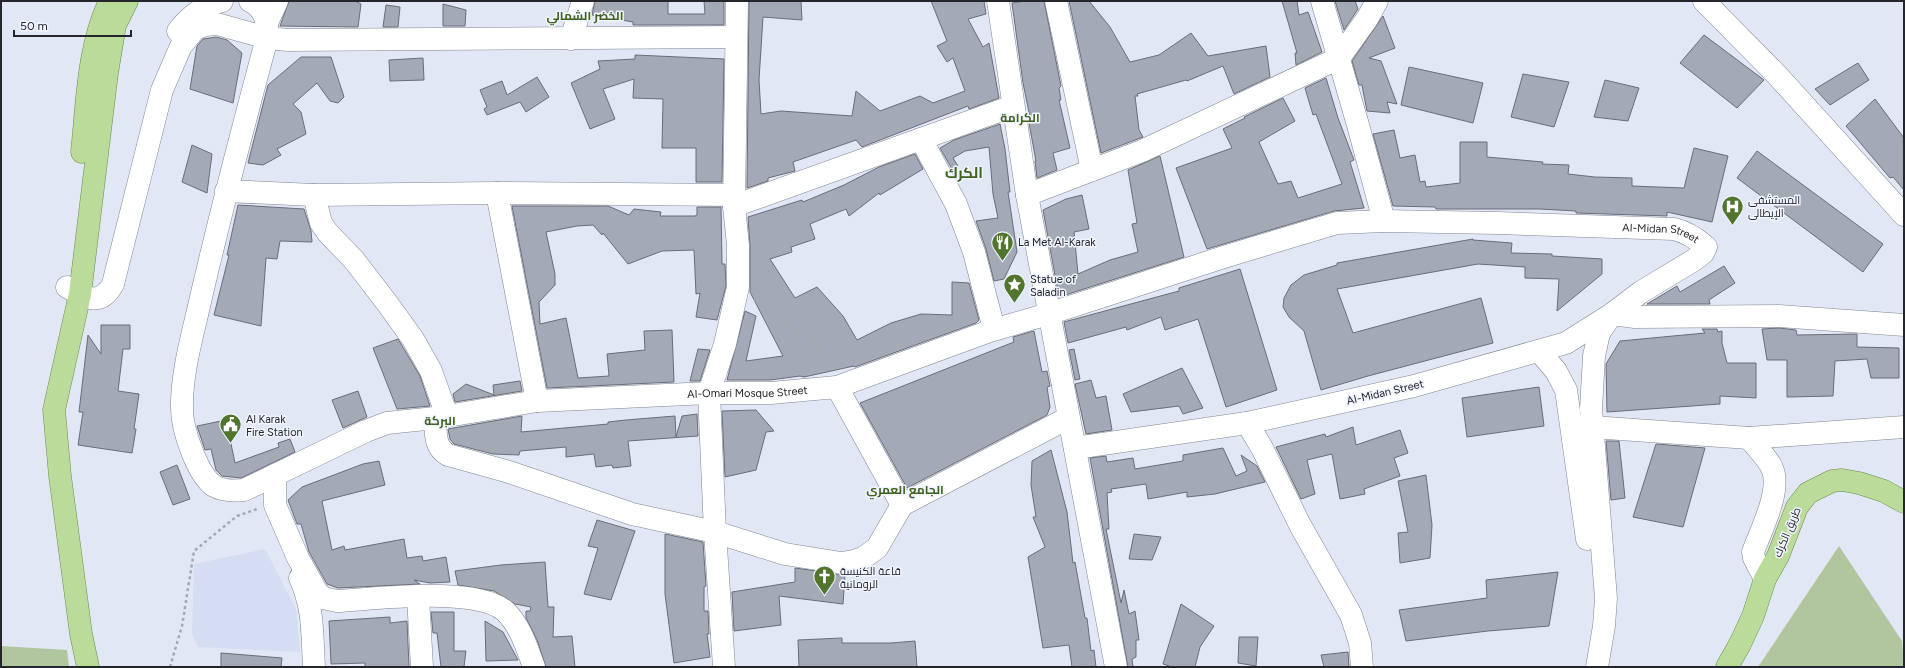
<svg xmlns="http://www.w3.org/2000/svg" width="1905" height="668" viewBox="0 0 1905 668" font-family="Figtree,Cairo,sans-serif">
<rect width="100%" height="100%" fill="#e1e7f4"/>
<path fill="#d5ddf2" d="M265 549 296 609 300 652 198 647 192 634 194 564Z"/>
<path fill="#b0c69e" d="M1839 546 1902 641 1904 667H1758Z
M1 646 67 650 69 667H1Z"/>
<path fill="#a3a9b5" stroke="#696d79" d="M289 1H355L361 4 358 27 280 26Z
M595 1H668V14H705L704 1H724V25H633V22L592 15Z
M749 1H801L802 20 763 17 759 80 761 114 781 111 852 116 856 91 880 111 920 96 933 103 965 91 953 58 947 62 937 46 947 41 931 1H984L986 14 968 19 983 47 989 43 999 98 969 109 968 106 862 147 856 140 793 162 795 171 768 178V181L747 188Z
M1025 1H1044L1061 86 1059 88 1061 100H1059L1070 148 1053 153 1057 170 1037 178 1035 161H1036L1029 123 1031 122 1023 83 1012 3Z
M1069 1H1089L1110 27 1130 62 1159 55 1191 33 1208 56 1266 46 1270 77 1234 94 1223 66 1187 81 1186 80 1137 94 1138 96H1135L1139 130 1143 137 1101 153Z
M1282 1H1297L1299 15 1308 12 1322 52 1296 65 1295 53H1297Z
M1335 1H1355L1358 9 1344 30Z
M443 4 466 10 465 26H443Z
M386 5 400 7 398 27H383Z
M1383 16 1395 48 1369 58 1381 61 1397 104 1387 102 1390 113 1367 111 1362 85H1359L1352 61Z
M1704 35 1764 80 1737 108 1680 63Z
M216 37 227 40 242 53 233 103 190 89 197 46 203 39Z
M635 55 724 59 722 182H696V148H662L663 99 633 98 634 79 603 89 615 119 590 129 571 83 600 69 598 61 635 59Z
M301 57H331L344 97 338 103 330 101 317 83 293 104 301 112 306 134 277 149 281 155 263 165 248 163 268 85Z
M423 58 424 80 390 81 389 60Z
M1858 63 1869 80 1830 105 1815 89Z
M1409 67 1483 83 1473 123 1401 105Z
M1523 74 1569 82 1554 127 1511 117Z
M537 77 549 97 526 112 520 102 487 115 484 109 487 107 480 90 502 81 507 95Z
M1326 78 1338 118 1354 160 1350 162 1364 208 1334 211 1207 249 1176 168 1232 148 1223 129 1245 118 1244 117 1283 98 1295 121 1259 142 1278 184 1291 181 1298 198 1342 184 1316 114 1313 115 1305 88Z
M1605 80 1639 88 1628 121 1594 117Z
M1875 99 1904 138V190L1893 177 1890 178 1846 126Z
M1000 124 1005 149 1010 192H1008L1017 252 1004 279 994 281 986 249 976 221 998 218 993 194 989 147 965 151 953 158 958 166 952 169 940 148 954 140Z
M1394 130 1400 158 1415 155 1420 182 1425 181 1426 187 1460 183V142H1487V157L1543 162 1542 164 1569 165 1568 174 1595 177 1632 178V186L1684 188 1694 148 1728 156 1712 222 1667 212V216L1576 213V211L1540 209H1436L1435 207 1393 206 1373 134Z
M192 145 212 154 207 193 182 182Z
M1757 151 1883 244 1863 272 1737 178Z
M915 154 923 169 880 195 879 193 849 216 846 209 810 224 815 239 791 247 792 252 770 259 795 298 817 287 843 316 857 340 891 323 921 314 952 315V282L969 283 979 320 976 323 855 367 854 366 804 377 800 376 770 380H727L745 311 756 316 746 361 783 356 750 292V245L748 217 802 200 803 202 844 185 879 167Z
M1160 156 1184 257 1059 297 1043 210 1066 199 1082 195 1089 229 1074 232 1078 274 1110 260 1138 252 1132 224 1137 223 1128 170Z
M238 205 304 209 311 231 312 242 280 241 277 259 266 258 261 326 214 315 229 255H227Z
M512 206H608L629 215 634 209 661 212 660 216H695L697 215V207H721L722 264H725L726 286 717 320 696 317 700 293 696 294 694 250 662 251 628 264 603 233 602 235 593 225 577 226 546 232 555 274V285L539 302 540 324 566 318 578 378 609 376 607 354 645 350 644 331 672 330 674 382 547 388Z
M1473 239V240L1512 243 1511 253 1552 254V256L1602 259V274L1557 311 1559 279 1525 278V267L1478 264 1337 289 1353 333 1481 298 1493 343 1368 376 1321 390 1304 331 1289 317 1283 307 1284 298 1291 285 1304 275 1337 265V263Z
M1724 266 1735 283 1709 300 1710 304H1647L1677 286 1680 292Z
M1240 269 1277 390 1226 407 1198 319 1165 330 1161 317 1127 330 1126 327 1068 343 1064 322 1179 291V288Z
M101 325H130V349H123L118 391 139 394 134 429H136L132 453 78 445 83 412H79L88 335 101 354Z
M1779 328 1796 330 1797 335 1857 334V347L1899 348V378H1871L1867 359 1835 361 1833 396 1787 397V360H1767L1762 329Z
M1702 329H1717L1718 332 1722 331V343L1727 363H1756V398L1720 396V404L1607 412 1606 364 1620 341 1705 333Z
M1034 331 1042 372 1047 371 1050 386 1047 387 1050 407 1047 415 907 488 860 403 1014 342 1013 337Z
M398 339 420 376 430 406 397 409 373 348Z
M698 349 710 350 700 381H690Z
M1074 349 1080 379 1075 380 1069 350Z
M1182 368 1203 408 1183 414 1179 406 1131 412 1123 394Z
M1091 380 1096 398 1106 396 1112 430 1086 434 1075 384Z
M520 381 522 391 455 402 453 394 466 384 494 395 493 385Z
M1539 387 1544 426 1467 437 1462 398Z
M358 391 367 417 343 428 332 400Z
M756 410 774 431 766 432 756 470 725 477 722 411Z
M697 414 698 436 628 441 631 466 613 468 612 465 596 467 594 454 566 457V447L520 451 519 455 493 454 454 444 450 439 448 429 522 416 521 432 608 424V422L626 420 675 416 676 437 682 416Z
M226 420 235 463 279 447 278 443 290 439 295 452 241 478 222 476 216 470 211 449 205 450 197 426Z
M1353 427 1356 445 1400 430 1408 453 1394 458 1400 476 1364 489 1365 494 1340 499 1332 454 1307 460 1315 494 1301 499 1276 447 1325 434 1326 437Z
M1606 441H1619L1625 498 1611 500Z
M1656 444 1705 448 1683 527 1633 517Z
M1223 448 1236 476 1247 471 1241 455 1257 466 1265 482 1215 494 1187 497V492L1148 499 1146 484 1111 489 1112 492 1107 493 1109 529H1106L1121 603 1124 590 1129 614 1135 611 1139 640H1136V657L1132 659 1133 667H1128L1090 458 1106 456 1107 462 1133 458 1135 469 1183 461V455Z
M1051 450 1067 512 1073 563 1075 562 1085 618H1087L1091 651 1094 650 1096 667H1072L1069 645 1043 648 1028 557 1045 547 1033 517H1036L1031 485 1032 461Z
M379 461 385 485 322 501 332 550 344 546 345 550 404 539 407 558 422 556 423 561 446 557 450 582 430 583 414 580 420 584 338 588 327 584 309 552 301 524H297L288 500 302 487 363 464Z
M177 465 190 499 173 505 160 472Z
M1426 475 1432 525 1430 558 1400 563 1398 533 1408 532 1398 481Z
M597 520 635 531 611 600 584 594 598 548 588 546Z
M665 534 703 542 706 586 704 587V611H708L709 634H707L710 657 674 663 665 594Z
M1134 534 1161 537 1152 560 1129 559Z
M545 562 548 607H554L553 637 572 636 575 667H546L537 640 526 618V611H530L531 607 515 604 494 591 458 585 455 571 501 565Z
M795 568 845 575 843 604 779 596 781 625 734 631 732 592 795 582Z
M1558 572 1549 626 1488 631 1406 641 1399 610 1487 598 1486 580Z
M1181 604 1214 626 1200 647 1195 667H1172L1163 664Z
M431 612H454V651H466L464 667H441L437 633H433Z
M390 617V623L407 621 409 667H365V663L331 664 329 621Z
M485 621 503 632 518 660 486 661Z
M1239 637H1258L1256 666 1238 663Z
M842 638V643H891L915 641 917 667H799L798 640Z
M1348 652 1349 667H1324L1321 655Z
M221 653 282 658 281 667H221Z"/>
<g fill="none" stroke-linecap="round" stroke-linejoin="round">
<defs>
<g id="minor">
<path id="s1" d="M250 1C265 8 269 24 267 38 244 123 222 208 202 293 194 330 181 372 182 409 182 429 197 474 214 486 223 491 234 491 244 490L366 431 387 423 435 418 537 401 709 393H771L837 387 990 331 1048 314 1227 256 1337 223 1384 221 1498 223 1674 229C1687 232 1696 238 1706 247L1703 253 1694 260 1641 292 1612 314 1566 343 1414 386 1247 423 1075 448"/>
<path d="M998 1 1027 195 1116 667"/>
<path d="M1056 1 1092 170"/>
<path d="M1322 1 1358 125 1384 221"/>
<path d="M1704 1 1776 74 1904 215"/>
<path d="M267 23 277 1"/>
<path d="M178 31C189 17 204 5 222 1"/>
<path d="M571 39 583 1"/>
<path d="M921 139 956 204 974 252 994 329"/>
<path d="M226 191 314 195 497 193 734 195"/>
<path d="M497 193 537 401"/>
<path d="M314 195 321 223 328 233 354 260 387 303 413 339 431 371 447 416"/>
<path d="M1027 195 1142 151 1339 58 1367 19 1377 1"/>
<path d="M734 206 1013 106"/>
<path d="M67 287C85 297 100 308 113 284L162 90 181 46 195 29 205 25 217 24 267 38 288 40 736 37"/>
<path d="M1539 351 1556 371 1566 390 1587 539"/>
<path d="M837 387 902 505"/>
<path d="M435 418C436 433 434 447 448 455L509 472 632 514 715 532 785 554 841 563 854 561 863 558 877 548 902 505 1068 418"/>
<path d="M1247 423 1262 448 1300 525 1351 615 1360 643 1362 667"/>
<path d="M1592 427 1749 438 1904 427"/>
<path d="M1749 438C1756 447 1767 457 1772 468 1782 490 1761 530 1753 552L1754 558 1765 579"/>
<path d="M275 475V505L298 558 317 592 323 598 337 601C375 599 476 586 505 611 520 625 527 648 534 667"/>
<path d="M300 578C314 609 312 634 314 667"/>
<path d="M418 597 422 667"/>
<path d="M724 667 715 532 709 393 725 344 738 287V245L734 206 737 1"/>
<path d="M1597 667 1604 626 1606 598 1591 409 1594 356 1599 333 1612 314 1635 317 1779 316 1904 325"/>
</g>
<path id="major" d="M82 152C87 104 88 45 110 1
M88 667 81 634 60 476 54 410 80 294 107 73 115 25 127 1
M1727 667 1740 644 1753 616 1765 579 1778 556 1797 507 1808 493 1832 481 1842 480 1859 483 1884 491 1904 502"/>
</defs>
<use href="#minor" stroke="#808591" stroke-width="23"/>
<use href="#major" stroke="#698c49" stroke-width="23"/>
<path stroke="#a3a8b2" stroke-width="2.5" stroke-dasharray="3 3" stroke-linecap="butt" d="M754 299 844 365
M170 667 182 626 194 551 237 516 257 509"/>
<use href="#minor" stroke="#fff" stroke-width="22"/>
<use href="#major" stroke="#bbdb9b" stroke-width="22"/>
</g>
<defs>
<symbol id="hospital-pin" viewBox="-11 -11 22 30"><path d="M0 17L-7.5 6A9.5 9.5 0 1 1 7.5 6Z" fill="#52752e" stroke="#eff4ff"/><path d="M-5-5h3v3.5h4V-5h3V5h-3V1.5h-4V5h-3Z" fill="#fff"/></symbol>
<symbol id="restaurant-pin" viewBox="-11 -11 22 30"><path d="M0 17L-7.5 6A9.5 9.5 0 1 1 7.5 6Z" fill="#52752e" stroke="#eff4ff"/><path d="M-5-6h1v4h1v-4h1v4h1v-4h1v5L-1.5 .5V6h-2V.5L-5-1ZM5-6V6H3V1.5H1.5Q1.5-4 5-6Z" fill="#fff"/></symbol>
<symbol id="sight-pin" viewBox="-11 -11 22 30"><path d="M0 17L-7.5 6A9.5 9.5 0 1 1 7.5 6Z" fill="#52752e" stroke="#eff4ff"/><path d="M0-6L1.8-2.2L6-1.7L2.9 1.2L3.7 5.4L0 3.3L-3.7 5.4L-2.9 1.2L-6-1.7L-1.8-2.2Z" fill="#fff"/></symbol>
<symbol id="civic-pin" viewBox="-11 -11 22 30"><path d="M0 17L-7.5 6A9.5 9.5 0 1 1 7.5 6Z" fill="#52752e" stroke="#eff4ff"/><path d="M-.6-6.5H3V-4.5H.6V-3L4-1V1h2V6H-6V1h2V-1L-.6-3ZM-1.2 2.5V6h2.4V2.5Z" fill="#fff"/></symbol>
<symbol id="church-pin" viewBox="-11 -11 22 30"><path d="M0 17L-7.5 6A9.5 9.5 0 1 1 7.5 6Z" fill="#52752e" stroke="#eff4ff"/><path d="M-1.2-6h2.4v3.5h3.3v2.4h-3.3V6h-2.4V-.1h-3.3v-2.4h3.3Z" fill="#fff"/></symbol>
</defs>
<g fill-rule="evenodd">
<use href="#hospital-pin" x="1720" y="194" width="25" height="34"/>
<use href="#restaurant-pin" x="990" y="230" width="25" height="34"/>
<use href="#sight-pin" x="1002" y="272" width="25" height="34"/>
<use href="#civic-pin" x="218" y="412" width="25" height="34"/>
<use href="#church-pin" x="812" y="564" width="25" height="34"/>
</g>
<g text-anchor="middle" stroke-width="3" stroke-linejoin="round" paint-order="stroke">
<g font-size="11" fill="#24262b" stroke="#eff4ff" text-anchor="start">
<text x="1748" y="204">المستشفى<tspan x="1748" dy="13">الإيطالى</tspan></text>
<text x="1018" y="246">La Met Al-Karak</text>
<text x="1030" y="283">Statue of<tspan x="1030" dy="13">Saladin</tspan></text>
<text x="246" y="423">Al Karak<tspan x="246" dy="13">Fire Station</tspan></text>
<text x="840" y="575">قاعة الكنيسة<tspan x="840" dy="13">الرومانية</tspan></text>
</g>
<g font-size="11" fill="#24262b" stroke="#eff4ff">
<text dy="4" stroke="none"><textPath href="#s1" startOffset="2002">AI-Midan Street</textPath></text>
<text dy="4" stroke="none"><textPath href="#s1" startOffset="1061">AI-Omari Mosque Street</textPath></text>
<text transform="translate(1385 392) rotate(-13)" y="4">AI-Midan Street</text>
<text transform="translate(1787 532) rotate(-67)" y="4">طريق الكرك</text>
</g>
<g font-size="12" font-weight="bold" fill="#41611f" stroke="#eff4ff">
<text x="585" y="20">الخضر الشمالي</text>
<text x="1020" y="122">الكرامة</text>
<text x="440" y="425">البركة</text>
<text x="905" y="494">الجامع العمري</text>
</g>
<g font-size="15" font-weight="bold" fill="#41611f" stroke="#eff4ff">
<text x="964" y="178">الكرك</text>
</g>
</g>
<rect width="1905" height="668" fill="none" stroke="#24262b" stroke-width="4"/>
<path d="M14 30v6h117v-6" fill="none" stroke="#24262b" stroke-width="2"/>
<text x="20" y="30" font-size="12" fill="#24262b" stroke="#eff4ff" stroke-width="3" paint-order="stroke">50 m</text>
</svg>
